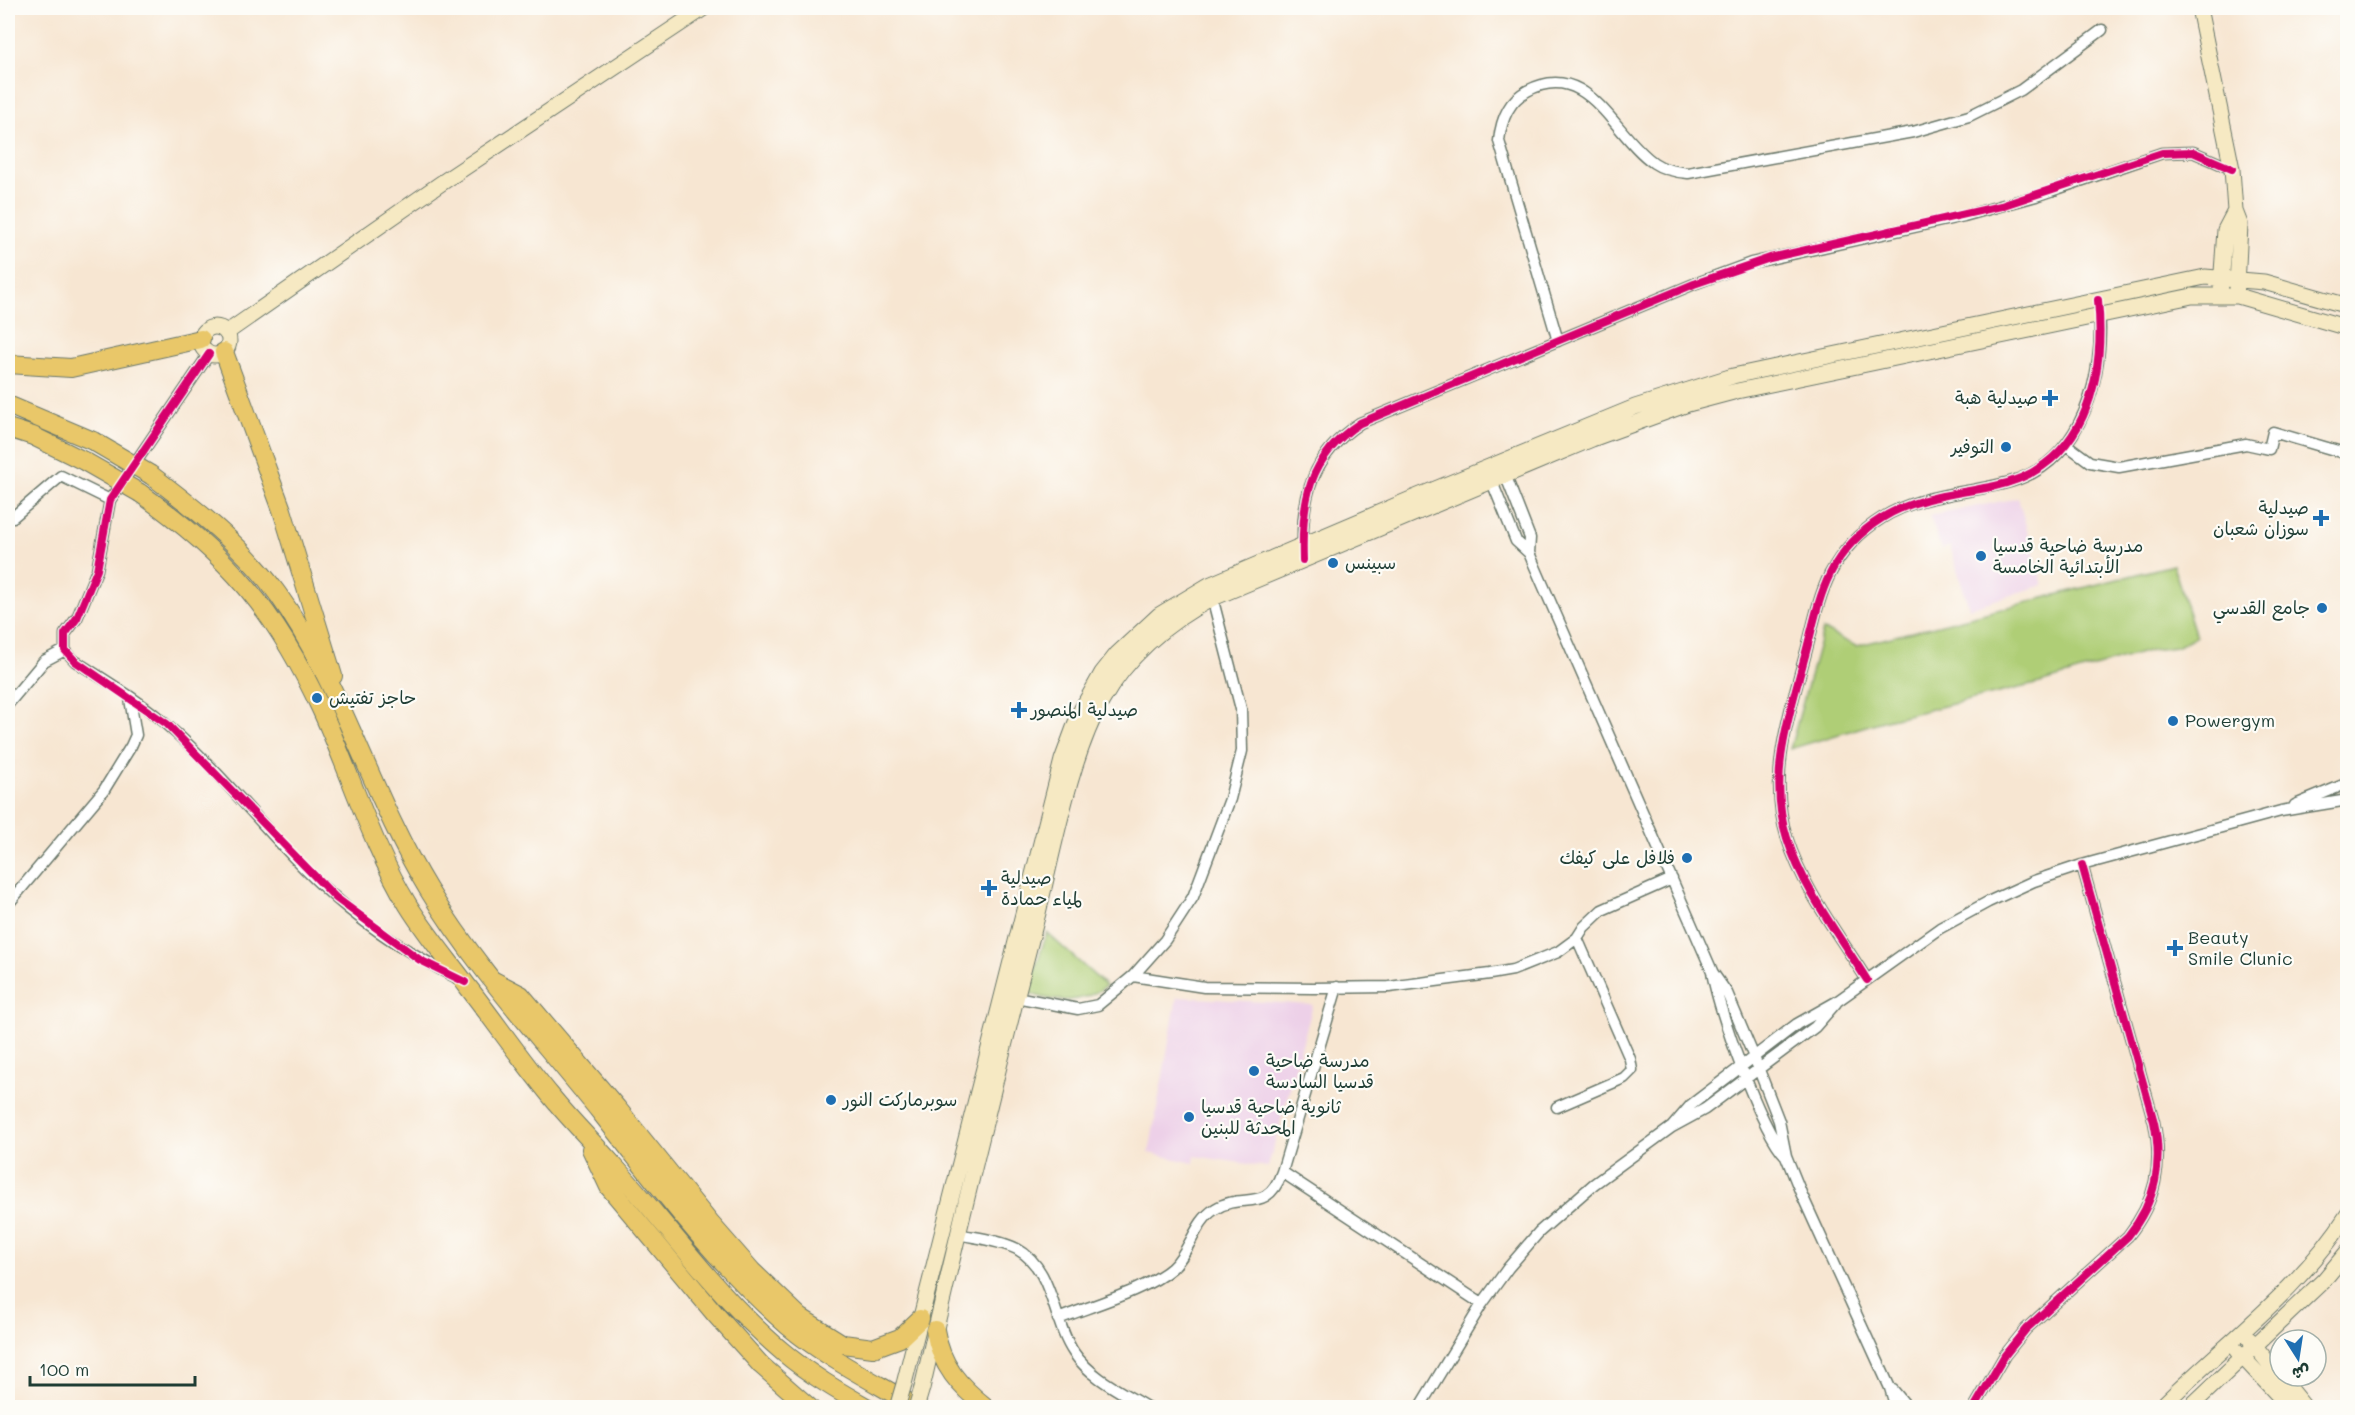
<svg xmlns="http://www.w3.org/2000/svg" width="2355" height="1415" viewBox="0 0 2355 1415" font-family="Mali,'Playpen Sans Arabic',sans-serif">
<rect width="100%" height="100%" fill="#fdfcf7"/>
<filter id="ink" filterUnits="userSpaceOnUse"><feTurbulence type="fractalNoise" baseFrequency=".0167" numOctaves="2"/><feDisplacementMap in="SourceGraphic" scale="12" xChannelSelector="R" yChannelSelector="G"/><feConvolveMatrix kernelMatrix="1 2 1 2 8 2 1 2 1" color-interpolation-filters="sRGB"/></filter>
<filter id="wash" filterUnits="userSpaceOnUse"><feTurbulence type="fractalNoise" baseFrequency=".008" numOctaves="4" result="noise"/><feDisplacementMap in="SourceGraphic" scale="24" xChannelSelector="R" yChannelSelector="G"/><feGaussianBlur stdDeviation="1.35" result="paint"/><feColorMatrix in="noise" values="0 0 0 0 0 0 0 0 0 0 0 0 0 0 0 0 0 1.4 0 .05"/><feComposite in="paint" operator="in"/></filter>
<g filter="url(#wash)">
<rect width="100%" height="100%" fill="#f7e6d2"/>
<path fill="#edd0e8" d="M2018 498 2043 585 1969 608 1950 546 1941 549 1930 516Z
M1177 997 1313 1005 1268 1167 1195 1156 1194 1163 1149 1153Z"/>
<path fill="#afce76" stroke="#678655" stroke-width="1.5" d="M2173 565 2196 636 2176 647 2151 650 2044 682 1886 720 1790 749 1823 630 1856 646Z
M1047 933 1106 986C1083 1004 1054 1004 1027 992Z"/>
</g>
<g filter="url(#ink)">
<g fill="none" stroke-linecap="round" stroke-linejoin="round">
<defs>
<path id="street" d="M1558 341 1499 141C1501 121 1508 101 1527 91 1588 58 1613 135 1654 163 1664 170 1677 172 1688 173L1913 132 1969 116 2021 90 2102 30
M209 354 110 500 97 570 77 618 65 634V650L75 661C106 681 140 701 168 726 229 779 276 846 337 899 374 931 415 957 459 979
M2067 445 2090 462 2119 467 2246 444 2269 449 2273 432 2348 454
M1503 469 1530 538 1529 553
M1490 477 1516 541 1529 553 1712 971C1717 1007 1761 1131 1786 1156
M8 516 13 517 61 476 110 500
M1303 550C1301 496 1313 454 1360 423L1694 284 1751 263 1964 216 2036 196 2162 153 2193 152 2232 169
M8 704 44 661 65 650
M2295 805 2348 783
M8 904 104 790 131 746 136 735 130 699
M1713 973 1727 993 1754 1057 1779 1121 1786 1156 1801 1193 1890 1388 1896 1408
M1133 976 1204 987 1313 988 1389 987 1490 974 1513 970 1558 952 1577 938 1584 927 1602 910 1672 879
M1867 980C1839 935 1803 889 1787 838 1767 775 1790 712 1806 652 1813 626 1818 598 1830 574 1842 551 1861 531 1882 518 1921 493 1970 494 2013 481 2083 460 2105 374 2099 309
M1011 996 1078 1009 1098 1005 1133 976 1165 940 1193 897 1230 799 1242 751 1241 709 1211 593
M1557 1107 1624 1078 1632 1070 1630 1059 1577 938
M1672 1127 1691 1105 1797 1024 1836 1002 1940 928 1988 902 2034 881 2082 865 2281 811 2348 800
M1282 1172 1482 1304
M958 1234C977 1238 999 1240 1017 1249 1054 1269 1052 1321 1074 1353 1091 1378 1122 1392 1148 1408
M1058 1319C1090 1306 1147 1290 1172 1268 1190 1252 1195 1221 1215 1209 1243 1191 1267 1215 1282 1172L1337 987
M1893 1390 1908 1408
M1419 1408 1482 1304 1508 1268 1539 1232 1594 1184 1672 1127 1705 1109 1815 1027 1836 1003
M1974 1408 2005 1355 2026 1329 2128 1236C2156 1201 2163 1165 2154 1122L2082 865"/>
<path id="secondary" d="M2199 8 2232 169 2235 211 2240 224 2237 287
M2221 286 2225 230 2235 211
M201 341a14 14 0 1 1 28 0a14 14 0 1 1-28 0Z
M226 333 440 184 704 8
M2250 1340 2305 1408
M2237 1351 2290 1408
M904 1384 1062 760 1079 714 1102 673 1117 654 1159 615 1209 585 1411 499 1635 407 1733 376 2205 277 2264 282 2348 306
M922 1388C959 1229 997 1070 1038 913 1054 848 1070 758 1102 701 1128 655 1167 622 1213 598L1592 439 1688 404 1737 391 2192 296H2238L2348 328
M2160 1408C2223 1345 2300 1290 2348 1214
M2189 1408 2324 1280 2348 1251"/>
<path id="primary" d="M224 352 282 510 333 676
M8 364 71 368 201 339
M8 405 93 441
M8 428 33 436 84 461
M151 475C197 510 243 546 277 593 342 683 370 794 428 889 477 970 542 1039 601 1113 659 1187 716 1263 788 1326 826 1358 875 1382 918 1408
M140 493C228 555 276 611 321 709 351 774 371 844 408 905 426 934 448 960 468 987 496 1023 522 1061 551 1096 571 1121 594 1143 615 1167 671 1229 719 1298 783 1352 809 1374 838 1391 868 1408
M494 981 521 995 617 1108 710 1223 752 1271 800 1317 843 1344 873 1348 900 1338 920 1319
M591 1149 609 1187 716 1315 761 1365 810 1408
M935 1330C941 1366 959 1386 987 1408"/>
</defs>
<use href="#street" stroke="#6b786b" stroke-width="13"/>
<use href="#secondary" stroke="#6b786b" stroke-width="17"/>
<use href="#primary" stroke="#6b786b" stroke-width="20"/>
<use href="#street" stroke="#fff" stroke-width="10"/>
<use href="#secondary" stroke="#f6e9c3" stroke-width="15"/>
<use href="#primary" stroke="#e9c769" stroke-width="18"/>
<defs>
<path id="secondary-bridge" d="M897 1408 904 1384
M916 1408 922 1388"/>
<path id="primary-bridge" d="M93 441 151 475
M84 461 140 493"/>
</defs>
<use href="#secondary-bridge" stroke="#6b786b" stroke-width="17" stroke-linecap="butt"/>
<use href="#primary-bridge" stroke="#6b786b" stroke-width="20" stroke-linecap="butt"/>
<use href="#secondary-bridge" stroke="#f6e9c3" stroke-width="15"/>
<use href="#primary-bridge" stroke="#e9c769" stroke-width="18"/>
<defs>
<path id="cycleway" d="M209 354 110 500 97 570 77 618 65 634V650L75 661 167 724 336 898 420 960 465 982
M1303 560C1301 502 1308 457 1360 423L1694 284 1770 258 2001 206 2162 153 2193 152 2232 169
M1867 980C1839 935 1803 889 1787 838 1767 775 1790 713 1806 652 1813 626 1818 598 1830 574 1841 551 1861 531 1882 518 1915 497 1957 494 1995 486 2084 467 2106 381 2098 300
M1974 1408 2005 1355 2026 1329 2128 1236C2156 1201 2163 1165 2154 1122L2082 865"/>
</defs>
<use href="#cycleway" stroke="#fdfcf7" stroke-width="11"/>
<use href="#cycleway" stroke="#d6006c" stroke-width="8"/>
</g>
</g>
<g fill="#1f6fb2" stroke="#fdfcf7" stroke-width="2">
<path d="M2047 389h6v6h6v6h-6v6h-6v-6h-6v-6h6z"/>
<circle cx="2006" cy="447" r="6"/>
<path d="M2318 509h6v6h6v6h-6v6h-6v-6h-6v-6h6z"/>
<circle cx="1981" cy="556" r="6"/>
<circle cx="1333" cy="563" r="6"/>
<circle cx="2322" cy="608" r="6"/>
<circle cx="317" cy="698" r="6"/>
<path d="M1016 701h6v6h6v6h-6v6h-6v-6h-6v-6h6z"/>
<circle cx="2173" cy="721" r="6"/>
<circle cx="1687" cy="858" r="6"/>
<path d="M986 879h6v6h6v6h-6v6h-6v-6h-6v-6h6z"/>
<path d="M2172 939h6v6h6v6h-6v6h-6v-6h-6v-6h6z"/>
<circle cx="1254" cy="1071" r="6"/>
<circle cx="831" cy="1100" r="6"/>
<circle cx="1189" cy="1117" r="6"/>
</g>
<g text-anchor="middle" stroke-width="4.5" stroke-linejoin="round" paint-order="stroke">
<g font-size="18" fill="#1f3d34" stroke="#fdfcf7" text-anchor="start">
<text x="2038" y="404" text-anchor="end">صيدلية هبة</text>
<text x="1994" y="453" text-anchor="end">التوفير</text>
<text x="2309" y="514" text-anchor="end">صيدلية<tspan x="2309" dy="21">سوزان شعبان</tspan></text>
<text x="1993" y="552">مدرسة ضاحية قدسيا<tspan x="1993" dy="21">الأبتدائية الخامسة</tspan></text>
<text x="1345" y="569">سبينس</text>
<text x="2310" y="614" text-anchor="end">جامع القدسي</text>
<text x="329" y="704">حاجز تفتيش</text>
<text x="1031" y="716">صيدلية المنصور</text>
<text x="2185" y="727">Powergym</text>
<text x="1675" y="864" text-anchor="end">فلافل على كيفك</text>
<text x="1001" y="884">صيدلية<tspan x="1001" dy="21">لمياء حمادة</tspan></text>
<text x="2188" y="944">Beauty<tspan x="2188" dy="21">Smile Clunic</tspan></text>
<text x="1266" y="1067">مدرسة ضاحية<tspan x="1266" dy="21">قدسيا السادسة</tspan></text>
<text x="843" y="1106">سوبرماركت النور</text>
<text x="1201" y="1113">ثانوية ضاحية قدسيا<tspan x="1201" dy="21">المحدثة للبنين</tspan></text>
</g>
</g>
<rect width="2355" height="1415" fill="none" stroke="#fdfcf7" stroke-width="30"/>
<g transform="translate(2298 1358) rotate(168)"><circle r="28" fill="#fdfcf7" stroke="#a4b0a9" stroke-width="1.5"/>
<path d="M0-4.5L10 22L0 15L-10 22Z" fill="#1f6fb2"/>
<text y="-9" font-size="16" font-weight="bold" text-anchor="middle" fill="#1f3d34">ش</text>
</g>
<path d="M30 1376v9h165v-9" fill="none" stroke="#1f3d34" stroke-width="3"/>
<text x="39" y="1376" font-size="18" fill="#1f3d34" stroke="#fdfcf7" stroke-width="4.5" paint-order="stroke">100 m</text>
</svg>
